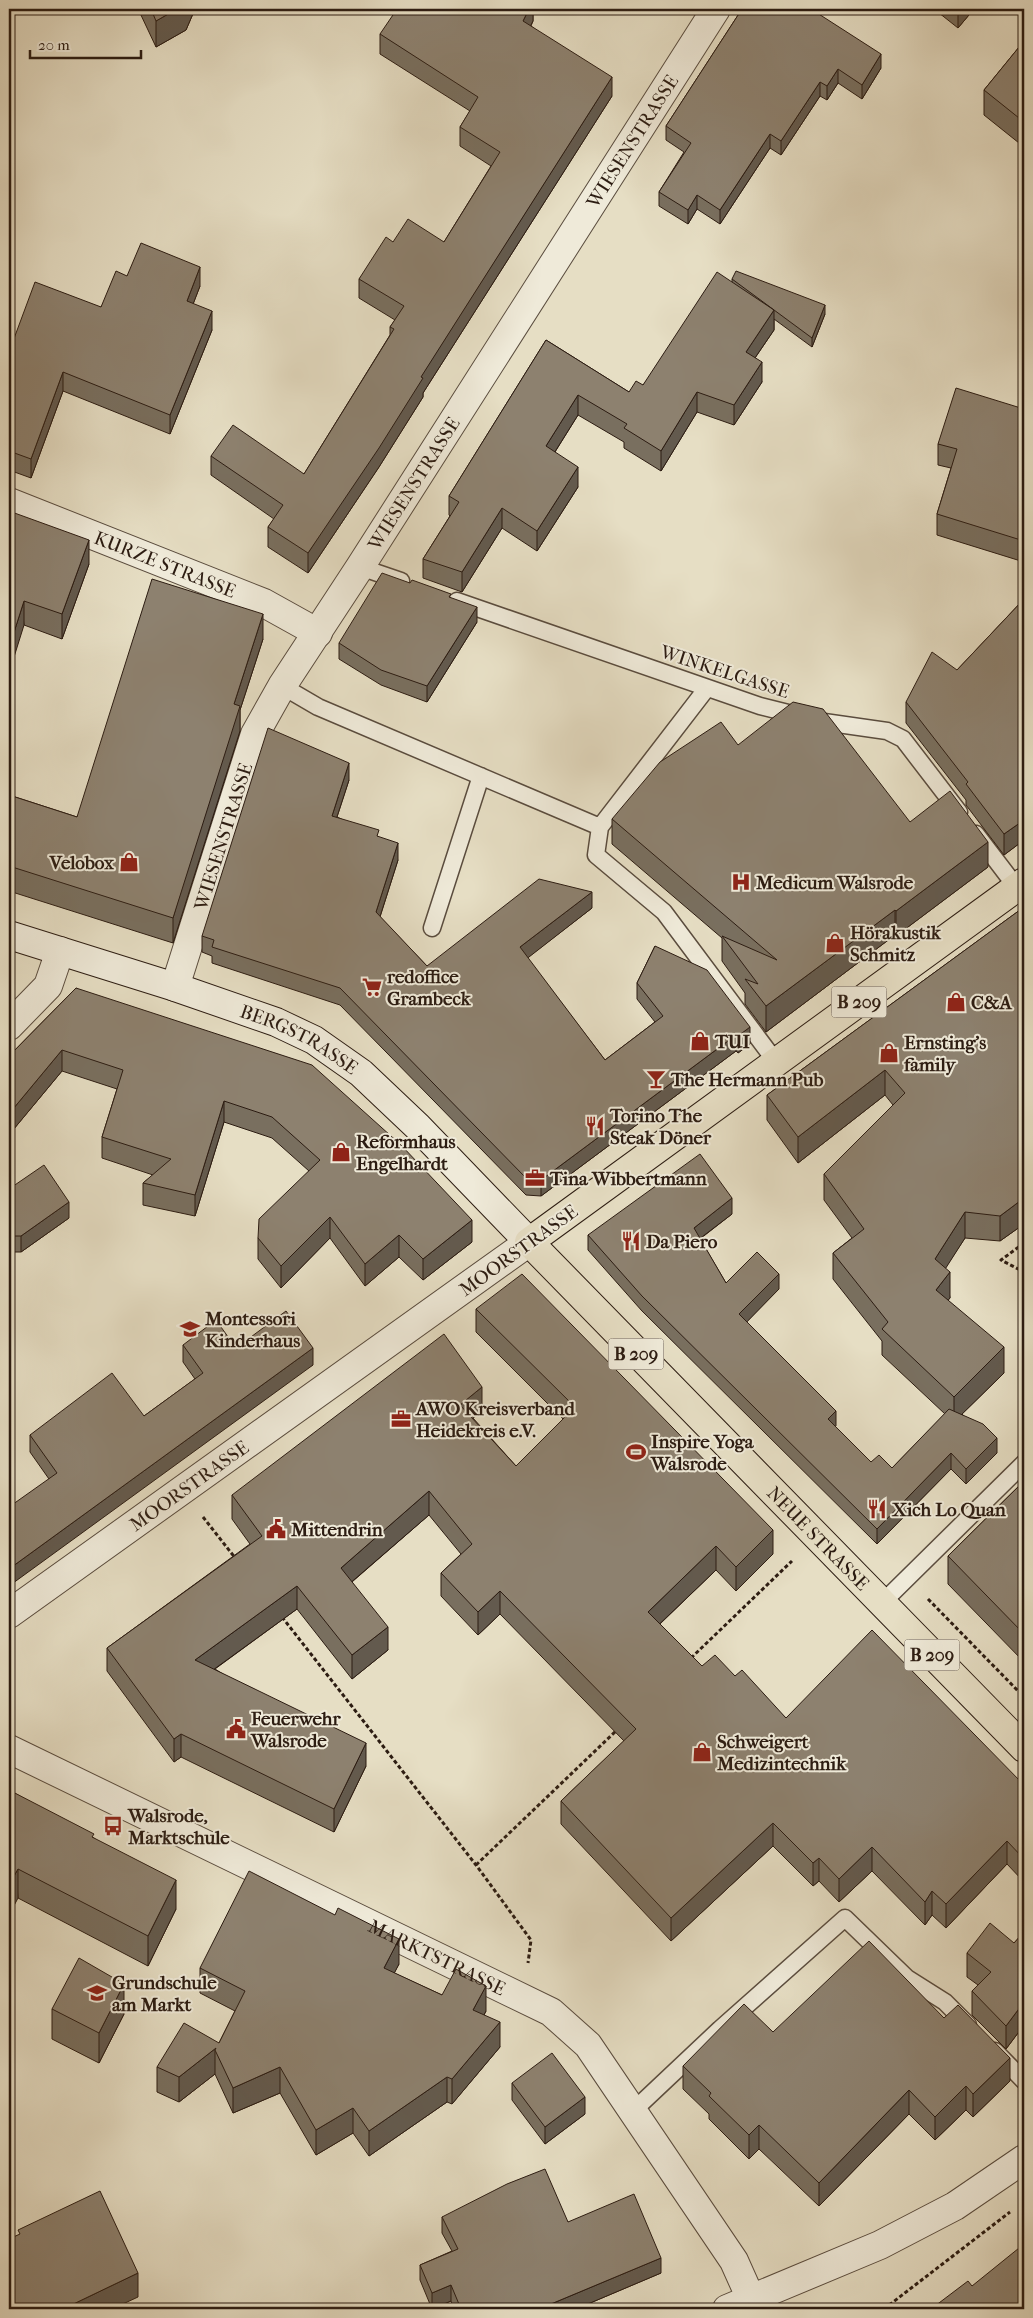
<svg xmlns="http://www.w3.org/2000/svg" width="1033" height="2318" viewBox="0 0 1033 2318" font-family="'IM FELL French Canon',serif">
<rect width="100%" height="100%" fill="#e6dec4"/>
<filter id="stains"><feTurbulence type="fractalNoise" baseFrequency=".004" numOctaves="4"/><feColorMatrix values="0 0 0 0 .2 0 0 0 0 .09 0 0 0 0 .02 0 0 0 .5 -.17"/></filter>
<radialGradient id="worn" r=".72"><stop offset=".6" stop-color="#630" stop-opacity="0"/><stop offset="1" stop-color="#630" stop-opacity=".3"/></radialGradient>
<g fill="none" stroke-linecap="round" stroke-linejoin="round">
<defs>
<path id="service" d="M360 567 401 581
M457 601 760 706 824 722 887 731 903 739 959 812
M282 686 318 707 600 827
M707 688 600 827 596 855 664 912 776 1062
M976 834 1017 888
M432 928 481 776
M881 1604 1024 1463
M995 2051 1024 2081
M633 2111 720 2029 845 1918 907 1978 945 2002 968 2025"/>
<g id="minor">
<path id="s1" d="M9 502 264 603 318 633"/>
<path id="s2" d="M175 987 255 734 282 686 360 567 716 9"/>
<path d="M9 1026 48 986 60 951"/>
<path id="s3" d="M9 1614 529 1242"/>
<path id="s4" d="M9 1749 551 2012 588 2045 734 2261 751 2299V2309"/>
</g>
<path id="tertiary" d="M727 2309 880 2245 955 2206 1024 2159"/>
<g id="secondary">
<path id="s5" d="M9 935 175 987 276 1022 314 1040 361 1073 418 1127 529 1242"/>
</g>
<g id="primary">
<path id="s6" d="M1024 882 529 1242 1024 1748"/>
</g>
</defs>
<use href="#service" stroke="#5a4c3e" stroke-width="19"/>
<use href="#minor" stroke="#5a4c3e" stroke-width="30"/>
<use href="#tertiary" stroke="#5a4c3e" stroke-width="30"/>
<use href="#secondary" stroke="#2c1c12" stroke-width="30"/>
<use href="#primary" stroke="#2c1c12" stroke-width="30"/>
<path stroke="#2c1c12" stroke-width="3" stroke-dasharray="4 2.5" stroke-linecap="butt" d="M1024 1243 1001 1260 1024 1272
M203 1517 236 1559
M928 1599 1024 1697
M282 1617 476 1865 531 1940 528 1963
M691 1658 792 1561
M476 1865 618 1729
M884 2309 1010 2212"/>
<use href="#service" stroke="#efead9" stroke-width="16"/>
<use href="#minor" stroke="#efead9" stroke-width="28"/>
<use href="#tertiary" stroke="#efead9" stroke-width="28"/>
<use href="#secondary" stroke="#efead9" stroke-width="28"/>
<use href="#primary" stroke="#e6dec4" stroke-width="28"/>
</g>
<path fill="#796f5f" stroke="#2c1c12" d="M140 9H195L186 30 156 47 140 13Z
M533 9V21L531 26 612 96 423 393V397L379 467 308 573 268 547V527L274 519 211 475V456L304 474 390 335V327L395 320 359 298V279L393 242H444L491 166 460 146V127L470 111 380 54V34Z
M742 9 881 68 862 99 838 83 827 100 820 96 781 155 770 148 720 224 697 209 688 224 659 206V192L684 152 666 140V126Z
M934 9H974L958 28Z
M1011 9H1024V19Z
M1024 41V147L984 115V90Z
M127 276 200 286 193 304 212 330 170 434 63 391 31 478 9 470V352L101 307Z
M732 279 825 314 812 347 774 319V330L755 358 762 382 734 425 697 412 661 471 624 448V442L578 415 555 452 578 487 537 551 502 528 462 592 423 578V559L450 516 449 515V496L546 340 629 392 643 385 732 282Z
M1024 409V562L937 535V514L951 468 938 465V444Z
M9 511 89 564 62 639 24 625Z
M451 598 477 622 427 702 381 685 339 659V643Z
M1024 599V840L1004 855 966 805V800L906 723V702L957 670Z
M263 639 240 710V731L173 943 9 891V795L77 817Z
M738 745 910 822 988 867 896 936 895 935 766 1032 745 1004V993L722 961V938L612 844V819Z
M349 780 337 817 379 837 398 860 380 917 427 966 592 908 527 958 605 1060 655 1022 637 999V983L655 946 750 1044 738 1053 736 1051 541 1196 526 1195 340 1005 212 963V956L202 952V936Z
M1024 907V1224L1000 1241 965 1238 945 1268 950 1298 948 1300 1004 1373 962 1414 997 1453 966 1484 951 1469 877 1544 642 1311 588 1250V1235L732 1214 700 1239 726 1283 779 1289 746 1322 835 1426 871 1462 892 1468 945 1414 882 1355V1341L833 1279V1253L852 1238 824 1200V1174L893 1105 885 1095 798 1163 767 1120V1095Z
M76 988 472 1242 423 1280 399 1257 365 1286 330 1238 281 1288 258 1259V1238L309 1171 272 1138 224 1122 195 1216 143 1205V1183L153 1175 102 1158V1137L117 1089 62 1071 13 1130 11 1129V1133L9 1135V1054L10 1055Z
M9 1189 69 1218 21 1252H9Z
M476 1309 773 1554 736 1591 716 1570 660 1624 702 1666 735 1676 786 1718 1024 1785V1882L1007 1864 946 1928 932 1915 925 1925 872 1871 839 1902 819 1881 813 1886 773 1846 671 1941 561 1824V1801L624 1741 500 1614 478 1635 441 1596V1573L461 1554 429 1515 352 1582 388 1650 352 1679 297 1609 215 1669 366 1766 334 1832 181 1757 174 1762 107 1671V1648L250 1544 232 1519V1495L482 1411 473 1418 516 1466 563 1419 476 1332Z
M183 1345 236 1348 313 1365 49 1479 30 1452V1435L144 1416 195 1379 183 1362Z
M1024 1481V1662L948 1584V1556Z
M9 1790 94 1838 176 1909 148 1966 18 1898Z
M1024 1932V2025L1006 2049 972 2015V1991L978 1985 967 1977V1953L1014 1943Z
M399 1964 394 1973 442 1995 486 2011 484 2015 500 2047 452 2104 447 2102 369 2156 353 2133 316 2155 280 2093 233 2113 215 2074 179 2102 157 2092V2067L219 2043 235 2011 200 1993V1968Z
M52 2009 124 2014 99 2063 52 2039Z
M944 2018 1010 2081 973 2117 966 2110 935 2140 909 2114 819 2206 759 2149 749 2159 709 2119V2114L683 2089V2066L773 2032Z
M512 2083 585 2114 545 2144 512 2100Z
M442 2217 568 2222 661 2273 576 2309H454L451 2301 432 2309 420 2280V2265L452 2251 442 2233Z"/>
<path fill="#635a4e" stroke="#2c1c12" d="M177 9H195L186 30 156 47V21Z
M529 9H533V21L523 40V21Z
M958 9H974L958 28Z
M881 54V68L862 99V85Z
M838 69V83L827 100V86Z
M612 77V96L423 393V397L379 467 308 573V553Z
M820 82V96L781 155V141Z
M770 134V148L720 224V210Z
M697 195V209L688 224V210Z
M200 267V286L187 320V301Z
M825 305V314L812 347V338Z
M774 310V330L746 371V352Z
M212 311V330L170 434V415Z
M762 362V382L734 425V405Z
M63 372V391L31 478V459Z
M697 392V412L661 471V451Z
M578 395V415L546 466V446Z
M578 467V487L537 551V531Z
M502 508V528L462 592V572Z
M89 540V564L62 639V614Z
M24 601V625L9 673V648Z
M477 607V622L427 702V686Z
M263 614V639L240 710V731L173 943V918L234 704Z
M349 763V780L332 832V816Z
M1024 820V840L1004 855V834Z
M988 842V867L896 936V911Z
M398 843V860L376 929V912Z
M592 892V908L520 964V947Z
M895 910V935L766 1032V1006Z
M750 1027V1044L738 1053V1036Z
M736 1035V1051L541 1196V1180Z
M62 1050V1071L13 1130V1109Z
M885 1070V1095L798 1163V1137Z
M224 1101V1122L195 1216V1195Z
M11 1112V1133L9 1135V1114Z
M732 1198V1214L694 1243V1228Z
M1024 1198V1224L1000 1241V1216Z
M69 1202V1218L21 1252V1236Z
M965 1212V1238L935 1285V1259Z
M330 1217V1238L281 1288V1266Z
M472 1220V1242L423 1280V1259Z
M399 1235V1257L365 1286V1264Z
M950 1272V1298L936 1316V1290Z
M779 1274V1289L739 1330V1314Z
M1004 1347V1373L954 1422V1397Z
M313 1348V1365L9 1586V1569Z
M482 1387V1411L460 1428V1405Z
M836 1411V1426L828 1434V1419Z
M997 1438V1453L966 1484V1469Z
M951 1453V1469L877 1544V1529Z
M429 1491V1515L341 1591V1568Z
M773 1530V1554L736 1591V1567Z
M716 1546V1570L648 1635V1612Z
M297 1586V1609L195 1683V1660Z
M500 1591V1614L478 1635V1612Z
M388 1627V1650L352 1679V1655Z
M181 1734V1757L174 1762V1739Z
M366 1743V1766L334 1832V1809Z
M773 1823V1846L671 1941V1918Z
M1007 1841V1864L946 1928V1904Z
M872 1847V1871L839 1902V1879Z
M819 1858V1881L813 1886V1863Z
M18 1869V1898L9 1915V1885Z
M176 1880V1909L148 1966V1936Z
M932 1891V1915L925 1925V1902Z
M399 1939V1964L384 1993V1968Z
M124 1984V2014L99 2063V2033Z
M486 1986V2011L473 2035V2010Z
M1024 2002V2025L1006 2049V2026Z
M500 2022V2047L452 2104V2079Z
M216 2048 215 2050V2074L179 2102V2077Z
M1010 2058V2081L973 2117V2094Z
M280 2067V2093L233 2113V2088Z
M447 2077V2102L369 2156V2131Z
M966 2086V2110L935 2140V2117Z
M909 2090V2114L819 2206V2183Z
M585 2097V2114L545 2144V2127Z
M353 2108V2133L316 2155V2130Z
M759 2125V2149L749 2159V2135Z
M661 2258V2273L576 2309H539Z
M138 2273V2297L112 2309H63Z
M451 2285V2301L432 2309V2293Z"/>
<path fill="#8d816f" stroke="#2c1c12" d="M151 9H177L156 21Z
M397 9H529L523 21 612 77 421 377 423 378 379 448 308 553 268 527 283 505 211 456 233 425 304 474 394 329 390 327 404 306 359 279 386 237 393 242 408 219 444 242 500 152 460 127 478 97 380 34Z
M742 9H811L881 54 862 85 838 69 827 86 820 82 781 141 770 134 720 210 697 195 688 210 659 192 691 143 666 126Z
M1024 41V122L984 90Z
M141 243 200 267 187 301 212 311 170 415 63 372 31 459 9 451V352L35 282 101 307 116 271 127 276Z
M736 271 825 305 812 338 732 279Z
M717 272 774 310 746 352 762 362 734 405 697 392 661 451 624 428 627 424 578 395 546 446 578 467 537 531 502 508 462 572 423 559 459 502 449 496 546 340 629 392 636 381 643 385Z
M956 388 1024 409V541L937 514 957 449 938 444Z
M9 511 89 540 62 614 24 601 9 648Z
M382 573 410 583 412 580 451 594 449 597 477 607 427 686 381 670 339 643Z
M152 579 263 614 234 704 240 706 173 918 9 866V795L77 817Z
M1024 599V820L1004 834 966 784 968 782 906 702 932 652 957 670Z
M793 702 823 709 910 822 950 791 988 842 896 911 895 910 766 1006 745 979 758 984 722 936 777 960 612 819 660 762 721 722 738 745Z
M268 728 349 763 332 816 379 830 377 836 398 843 376 912 427 966 539 879 592 892 520 947 605 1060 663 1016 637 983 655 946 707 970 750 1027 738 1036 736 1035 541 1180 526 1178 340 988 212 947 214 940 202 936Z
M1024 907V1198L1000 1216 965 1212 935 1259 950 1272 936 1290 1004 1347 954 1397 882 1329 888 1322 833 1253 864 1229 824 1174 905 1093 885 1070 798 1137 767 1095Z
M76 988 312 1065 401 1145 472 1220 423 1259 399 1235 365 1264 330 1217 281 1266 258 1238 259 1219 320 1160 272 1117 224 1101 195 1195 143 1183 171 1159 102 1137 123 1070 62 1050 13 1109 9 1107V1054L10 1055Z
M700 1154 732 1198 694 1228 726 1283 757 1252 779 1274 739 1314 836 1411 828 1419 871 1462 879 1455 892 1468 949 1409 983 1424 997 1438 966 1469 951 1453 877 1529 642 1296 588 1235Z
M44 1165 69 1202 21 1236H9V1189Z
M522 1274 773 1530 736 1567 716 1546 648 1612 702 1666 715 1655 735 1676 742 1670 786 1718 872 1630 1024 1785V1859L1007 1841 946 1904 932 1891 925 1902 872 1847 839 1879 819 1858 813 1863 773 1823 671 1918 561 1801 636 1729 500 1591 478 1612 441 1573 472 1544 429 1491 341 1568 388 1627 352 1655 297 1586 195 1660 366 1743 334 1809 181 1734 174 1739 107 1648 262 1536 232 1495 444 1334 482 1387 460 1405 516 1466 575 1407 476 1309Z
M286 1311 313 1348 9 1569V1507L57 1473 30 1435 112 1373 144 1416 203 1373 183 1345 216 1320 236 1348Z
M1024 1481V1634L948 1556Z
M9 1790 94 1834 92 1837 176 1880 148 1936 18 1869 9 1885Z
M249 1871 335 1915 338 1908 399 1939 384 1968 442 1995 456 1969 486 1986 473 2010 500 2022 452 2079 447 2077 369 2131 353 2108 316 2130 280 2067 233 2088 215 2050 216 2048 179 2077 157 2067 184 2023 219 2043 245 1991 200 1968Z
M990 1923 1014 1943 1024 1932V2002L1006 2026 972 1991 991 1972 967 1953Z
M869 1941 944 2018 958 2005 1010 2058 973 2094 966 2086 935 2117 909 2090 819 2183 759 2125 749 2135 709 2096 711 2093 683 2066 744 2004 773 2032Z
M79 1958 124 1984 99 2033 52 2009Z
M552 2053 585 2097 545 2127 512 2083Z
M545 2169 568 2222 634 2194 661 2258 539 2309H461L451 2285 432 2293 420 2265 458 2249 442 2217 507 2184Z
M100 2191 138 2273 63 2309H9V2239L20 2234 18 2230Z
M1024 2244V2309H931L968 2281 972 2286Z"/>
<defs>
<symbol id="shop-bare" viewBox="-9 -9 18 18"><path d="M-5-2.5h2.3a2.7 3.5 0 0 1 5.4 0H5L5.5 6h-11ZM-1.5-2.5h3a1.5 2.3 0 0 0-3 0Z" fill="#8f2418" stroke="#efead9" stroke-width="2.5" paint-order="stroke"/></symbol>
<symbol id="hospital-bare" viewBox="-9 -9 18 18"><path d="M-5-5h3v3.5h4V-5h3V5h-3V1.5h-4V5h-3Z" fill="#8f2418" stroke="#efead9" stroke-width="2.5" paint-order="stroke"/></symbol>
<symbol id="supermarket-bare" viewBox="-9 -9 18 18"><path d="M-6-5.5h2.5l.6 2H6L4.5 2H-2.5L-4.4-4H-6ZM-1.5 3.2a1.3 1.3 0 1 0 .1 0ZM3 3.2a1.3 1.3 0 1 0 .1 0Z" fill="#8f2418" stroke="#efead9" stroke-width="2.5" paint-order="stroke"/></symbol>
<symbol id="bar-bare" viewBox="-9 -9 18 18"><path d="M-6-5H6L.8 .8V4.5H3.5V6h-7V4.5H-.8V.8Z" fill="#8f2418" stroke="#efead9" stroke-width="2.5" paint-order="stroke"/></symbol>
<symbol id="restaurant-bare" viewBox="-9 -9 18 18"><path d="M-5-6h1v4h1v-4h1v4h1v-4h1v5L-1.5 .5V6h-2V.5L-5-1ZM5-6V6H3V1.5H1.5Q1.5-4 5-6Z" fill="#8f2418" stroke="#efead9" stroke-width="2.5" paint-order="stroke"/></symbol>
<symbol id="office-bare" viewBox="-9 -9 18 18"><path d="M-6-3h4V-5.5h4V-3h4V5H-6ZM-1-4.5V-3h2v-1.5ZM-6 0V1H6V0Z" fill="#8f2418" stroke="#efead9" stroke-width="2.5" paint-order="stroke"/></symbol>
<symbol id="school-bare" viewBox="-9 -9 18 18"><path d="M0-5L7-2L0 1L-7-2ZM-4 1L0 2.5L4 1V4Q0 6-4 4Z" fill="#8f2418" stroke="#efead9" stroke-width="2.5" paint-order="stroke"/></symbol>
<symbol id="stadium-bare" viewBox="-9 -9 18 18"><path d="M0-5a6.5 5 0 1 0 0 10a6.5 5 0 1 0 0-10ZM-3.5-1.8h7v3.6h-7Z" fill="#8f2418" stroke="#efead9" stroke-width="2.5" paint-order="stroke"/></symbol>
<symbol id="civic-bare" viewBox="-9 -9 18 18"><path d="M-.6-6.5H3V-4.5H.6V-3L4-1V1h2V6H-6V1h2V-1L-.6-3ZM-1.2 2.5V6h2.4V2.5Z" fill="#8f2418" stroke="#efead9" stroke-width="2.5" paint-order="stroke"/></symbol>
<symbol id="bus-bare" viewBox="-9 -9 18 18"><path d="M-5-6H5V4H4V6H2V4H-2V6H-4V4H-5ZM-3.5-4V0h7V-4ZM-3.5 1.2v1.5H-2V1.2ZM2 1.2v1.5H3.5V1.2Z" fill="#8f2418" stroke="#efead9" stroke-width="2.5" paint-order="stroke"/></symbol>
</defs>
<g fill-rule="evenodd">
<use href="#shop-bare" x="115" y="848" width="28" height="28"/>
<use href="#hospital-bare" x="727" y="868" width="28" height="28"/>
<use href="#shop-bare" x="821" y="929" width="28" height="28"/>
<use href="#supermarket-bare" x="358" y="973" width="28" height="28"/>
<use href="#shop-bare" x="942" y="988" width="28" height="28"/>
<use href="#shop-bare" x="686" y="1027" width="28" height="28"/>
<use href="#shop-bare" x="875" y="1039" width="28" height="28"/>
<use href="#bar-bare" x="642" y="1065" width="28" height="28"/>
<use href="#restaurant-bare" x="581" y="1112" width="28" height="28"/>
<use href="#shop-bare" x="327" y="1138" width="28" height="28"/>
<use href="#office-bare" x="521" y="1164" width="28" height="28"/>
<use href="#restaurant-bare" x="617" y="1227" width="28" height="28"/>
<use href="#school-bare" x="176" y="1315" width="28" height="28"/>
<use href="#office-bare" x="387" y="1405" width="28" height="28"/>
<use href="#stadium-bare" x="622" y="1438" width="28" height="28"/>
<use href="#restaurant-bare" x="863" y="1495" width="28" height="28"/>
<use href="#civic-bare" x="262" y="1515" width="28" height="28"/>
<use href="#civic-bare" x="222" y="1715" width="28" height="28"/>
<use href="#shop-bare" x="688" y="1738" width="28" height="28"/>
<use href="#bus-bare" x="99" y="1812" width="28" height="28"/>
<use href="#school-bare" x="83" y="1979" width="28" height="28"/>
</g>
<g text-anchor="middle" stroke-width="4" stroke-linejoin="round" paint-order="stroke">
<g fill="#efead9" stroke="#665a4e" stroke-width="1">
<rect x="831.5" y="986.5" width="55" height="31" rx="4"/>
<rect x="608.5" y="1338.5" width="55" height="31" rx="4"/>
<rect x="904.5" y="1639.5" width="55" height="31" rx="4"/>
</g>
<g font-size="18" font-weight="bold" fill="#2c1c12">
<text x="859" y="1008">B 209</text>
<text x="636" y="1360">B 209</text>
<text x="932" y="1661">B 209</text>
</g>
<g font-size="19" fill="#2c1c12" stroke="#efead9">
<text dy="7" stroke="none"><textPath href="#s2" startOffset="968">WIESENSTRASSE</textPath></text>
<text dy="7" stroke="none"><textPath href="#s2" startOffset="562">WIESENSTRASSE</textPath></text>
<text dy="7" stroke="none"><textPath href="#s1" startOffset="168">KURZE STRASSE</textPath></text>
<text transform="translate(725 671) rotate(18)" y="7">WINKELGASSE</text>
<text dy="7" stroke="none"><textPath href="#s2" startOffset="158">WIESENSTRASSE</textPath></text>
<text dy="7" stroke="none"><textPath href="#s5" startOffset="309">BERGSTRASSE</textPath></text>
<text transform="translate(518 1250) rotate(-36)" y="7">MOORSTRASSE</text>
<text dy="7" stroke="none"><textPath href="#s3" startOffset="221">MOORSTRASSE</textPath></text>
<text dy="7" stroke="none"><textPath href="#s6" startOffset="1026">NEUE STRASSE</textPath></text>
<text dy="7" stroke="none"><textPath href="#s4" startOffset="476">MARKTSTRASSE</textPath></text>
</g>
<g font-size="19" font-weight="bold" fill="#2c1c12" stroke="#efead9" text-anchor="start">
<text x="114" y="869" text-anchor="end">Velobox</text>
<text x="756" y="889">Medicum Walsrode</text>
<text x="850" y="939">Hörakustik<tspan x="850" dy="22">Schmitz</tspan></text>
<text x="387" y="983">redoffice<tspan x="387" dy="22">Grambeck</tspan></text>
<text x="971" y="1009">C&amp;A</text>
<text x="715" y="1048">TUI</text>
<text x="904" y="1049">Ernsting's<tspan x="904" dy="22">family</tspan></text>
<text x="671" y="1086">The Hermann Pub</text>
<text x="610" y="1122">Torino The<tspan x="610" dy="22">Steak Döner</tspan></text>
<text x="356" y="1148">Reformhaus<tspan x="356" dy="22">Engelhardt</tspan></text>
<text x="550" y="1185">Tina Wibbertmann</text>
<text x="646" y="1248">Da Piero</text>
<text x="205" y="1325">Montessori<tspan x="205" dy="22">Kinderhaus</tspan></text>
<text x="416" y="1415">AWO Kreisverband<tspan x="416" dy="22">Heidekreis e.V.</tspan></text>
<text x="651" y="1448">Inspire Yoga<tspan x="651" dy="22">Walsrode</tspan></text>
<text x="892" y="1516">Xich Lo Quan</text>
<text x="291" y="1536">Mittendrin</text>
<text x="251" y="1725">Feuerwehr<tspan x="251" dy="22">Walsrode</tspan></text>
<text x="717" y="1748">Schweigert<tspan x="717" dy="22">Medizintechnik</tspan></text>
<text x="128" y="1822">Walsrode,<tspan x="128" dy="22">Marktschule</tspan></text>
<text x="112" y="1989">Grundschule<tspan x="112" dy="22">am Markt</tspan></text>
</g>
</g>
<rect width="1033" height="2318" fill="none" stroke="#e6dec4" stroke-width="30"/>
<rect x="10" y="10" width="1013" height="2298" fill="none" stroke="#2c1c12" stroke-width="2.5"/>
<rect x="15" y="15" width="1003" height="2288" fill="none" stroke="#2c1c12"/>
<path d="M30 50v8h111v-8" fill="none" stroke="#2c1c12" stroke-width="2.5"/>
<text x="38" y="50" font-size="15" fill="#2c1c12" stroke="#efead9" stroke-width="4" paint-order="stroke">20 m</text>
<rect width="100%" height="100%" filter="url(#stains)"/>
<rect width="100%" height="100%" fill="url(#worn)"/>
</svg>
